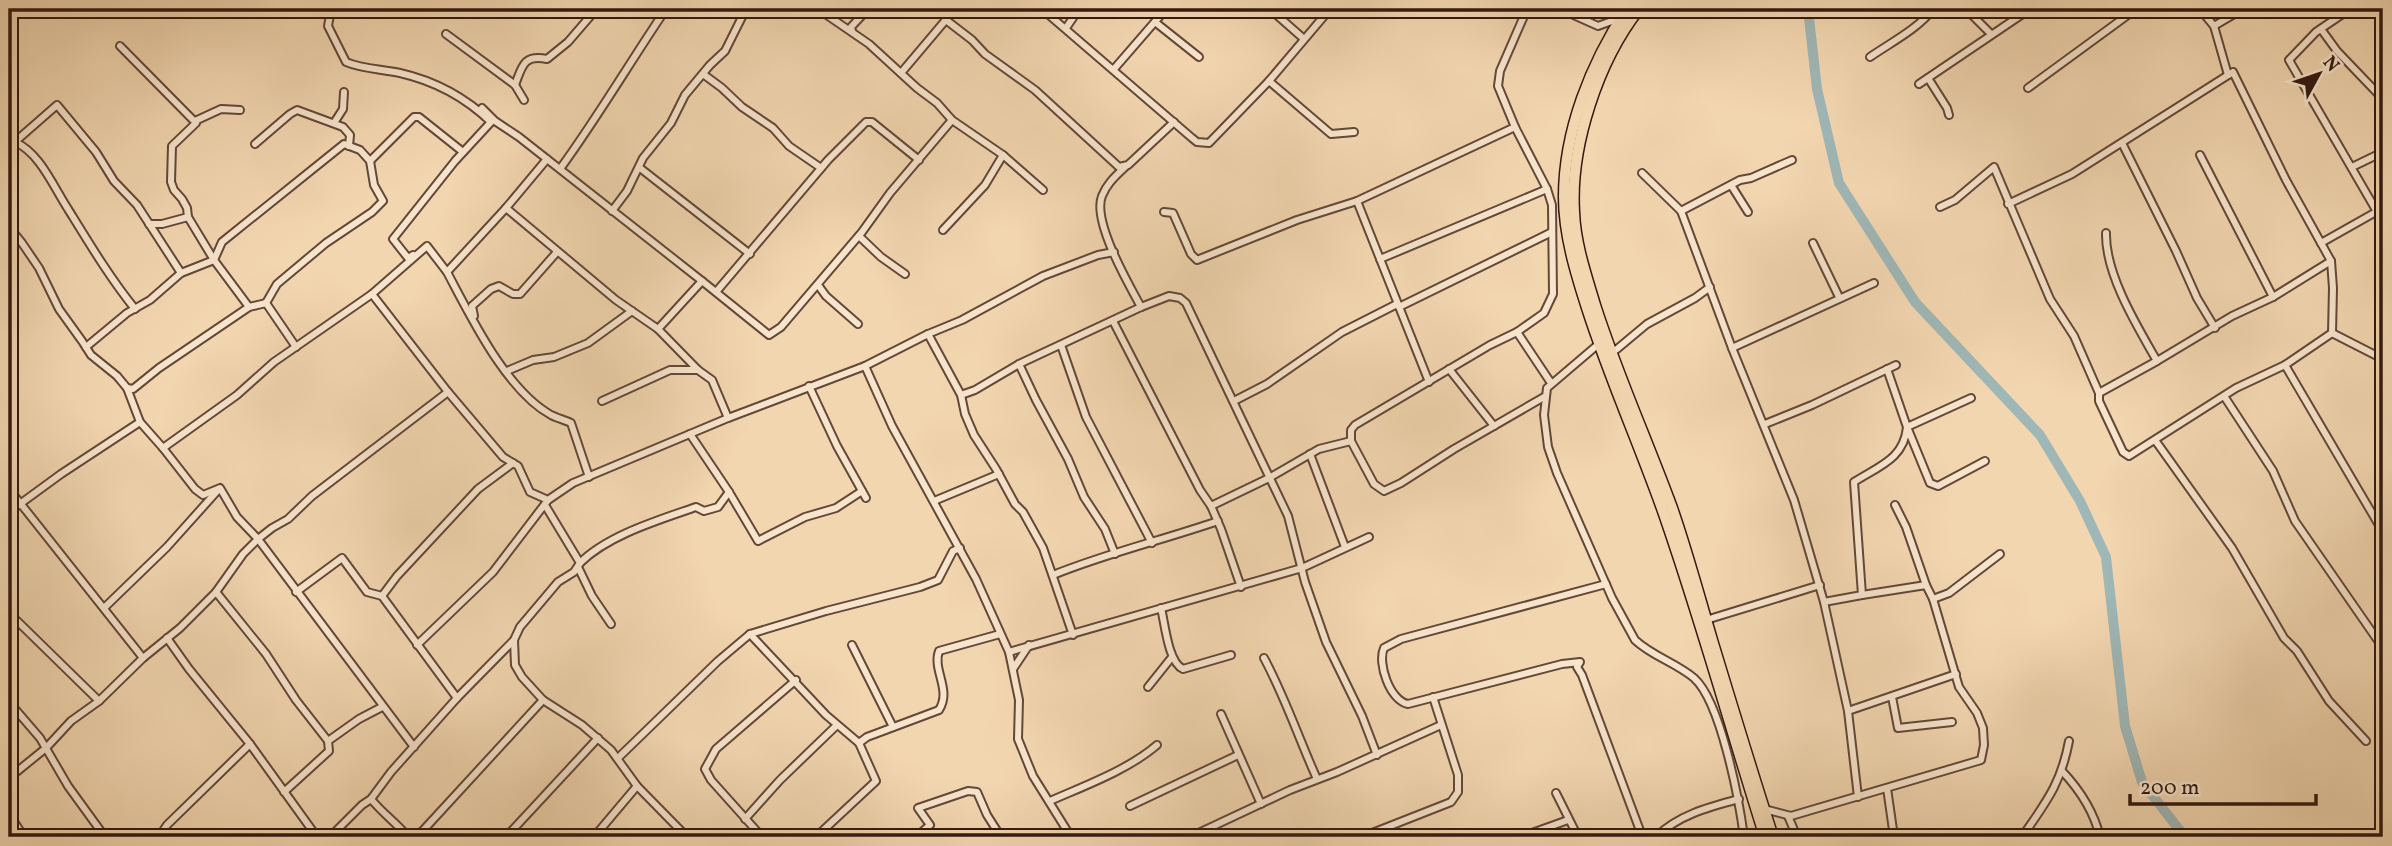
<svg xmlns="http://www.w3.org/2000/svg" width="2392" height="846" font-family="Vollkorn,serif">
  <rect width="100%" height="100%" fill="#f2d6b0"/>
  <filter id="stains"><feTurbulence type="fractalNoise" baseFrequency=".00286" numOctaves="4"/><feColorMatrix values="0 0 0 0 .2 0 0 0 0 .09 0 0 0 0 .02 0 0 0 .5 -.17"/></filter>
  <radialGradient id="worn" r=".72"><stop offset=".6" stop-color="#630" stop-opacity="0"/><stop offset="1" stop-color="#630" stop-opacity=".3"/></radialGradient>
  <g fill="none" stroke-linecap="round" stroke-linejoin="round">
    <!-- river -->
    <path stroke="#9fb7b6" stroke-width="10" d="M 1808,9 L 1817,89 L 1839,183 L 1915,302 L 2040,435 L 2080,501 L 2106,557 L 2125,726 L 2142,782 L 2185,837"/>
    <defs>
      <g id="minor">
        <path d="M 331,9 L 328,26 L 346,62 C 362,69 382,69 400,73 C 435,81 465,97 491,122 L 455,161 L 393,239 L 408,258 L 413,255"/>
        <path d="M 572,9 L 576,13 L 592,13"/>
        <path d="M 818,9 L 869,44 L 917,88 L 937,103 L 952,120 L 1003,155 L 1043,190"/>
        <path d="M 1042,9 L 1192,138 L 1197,142 L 1209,143 L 1269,81 L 1330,9"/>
        <path d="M 1270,9 L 1304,39"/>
        <path d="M 1527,9 L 1500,71 L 1498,86 L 1515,127 L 1547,189 L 1552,205 L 1553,294 L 1544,313 L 1517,332 L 1490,345 L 1355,425 L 1351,430 L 1351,441 L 1374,484 L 1384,491 L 1401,483 L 1454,449 L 1544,397"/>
        <path d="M 1560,9 L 1598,26 L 1620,18"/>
        <path d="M 1966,9 L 1991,34"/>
        <path d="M 2200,9 L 2214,26 L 2228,75"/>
        <path d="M 2350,9 L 2316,32 L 2289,60 L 2376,210"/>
        <path d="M 946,20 L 972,40 L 985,54 L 1035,90 L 1119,167 L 1128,165 L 1174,122"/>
        <path d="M 1155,22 L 1199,57"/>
        <path d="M 2214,26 L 2243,9"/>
        <path d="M 1066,28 L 1079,9"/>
        <path d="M 2321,29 L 2337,51 L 2383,99"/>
        <path d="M 852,31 L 851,27 L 868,9"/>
        <path d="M 446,34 L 515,85 L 524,100"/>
        <path d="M 120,46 L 196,123 L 172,146 L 171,182 L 174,190 L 182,199 L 187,208 L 188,217 L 214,260 L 249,307"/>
        <path d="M 1870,57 C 1890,43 1918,29 1933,9"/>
        <path d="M 1114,69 L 1166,9"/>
        <path d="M 901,73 L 955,9"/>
        <path d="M 703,74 L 722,88 L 742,107 L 773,128 L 789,146 L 821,168"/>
        <path d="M 1928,78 L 1947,108 L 1949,115"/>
        <path d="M 1269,81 L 1331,134 L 1354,132"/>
        <path d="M 1919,84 L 2030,9"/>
        <path d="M 515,85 C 522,67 523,54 547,59 L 568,42 L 593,13"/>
        <path d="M 2028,88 L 2136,9"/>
        <path d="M 482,108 L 495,121 L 519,137 L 702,281"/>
        <path d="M 195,121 L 221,109 L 240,110"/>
        <path d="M 334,123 L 343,109 L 344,92"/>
        <path d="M 15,142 C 40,153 53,186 68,209 C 89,243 110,278 135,309"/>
        <path d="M 2122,143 L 2176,251 L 2197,298 L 2215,328"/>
        <path d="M 255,144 L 290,114 L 297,110 L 343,127 L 350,135 L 349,146"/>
        <path d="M 9,147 L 57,105 L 96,152 L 114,181 L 137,205 L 181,273"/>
        <path d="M 2200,155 L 2273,297"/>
        <path d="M 370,161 L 414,117 L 419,117 L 463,152"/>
        <path d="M 1126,166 C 1117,175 1107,183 1102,196 C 1092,221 1128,283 1141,307"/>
        <path d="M 2352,167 L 2383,152"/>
        <path d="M 640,168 L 750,254"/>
        <path d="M 560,169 C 598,117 630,62 666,9"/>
        <path d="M 1642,173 L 1681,211 L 1732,348 L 1794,500 L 1824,602 L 1848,711 L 1858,797"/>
        <path d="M 1731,185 L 1748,212"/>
        <path d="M 1357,201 L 1429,382"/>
        <path d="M 2008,204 L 2072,174 L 2233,72 L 2286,180 L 2331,261 L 2333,288 L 2332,333"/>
        <path d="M 1940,207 L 1955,200 L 1994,167 L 2050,299 L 2074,336 L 2099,393 L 2099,401 L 2123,452 L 2129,456 L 2236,388 L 2285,365 L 2332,333"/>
        <path d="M 506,208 L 547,159"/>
        <path d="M 612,211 L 627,191 L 643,158 L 671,123 L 685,95 L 710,65 L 725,51 L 746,9"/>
        <path d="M 1681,211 L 1740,180 L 1751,178 L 1792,160"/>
        <path d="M 1164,212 L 1173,213 L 1191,254 L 1197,260 L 1297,220 L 1357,201 L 1515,127"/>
        <path d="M 149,224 L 162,224 L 188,217"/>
        <path d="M 9,227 L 22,243 L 39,268 L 59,309 L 82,341 L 91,355 L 117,376 L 127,388 L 140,422 L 163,448 L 195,489 L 203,495 L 220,488 L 237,517 L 258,539 L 414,747"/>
        <path d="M 943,230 L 985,185 L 1003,155"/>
        <path d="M 2106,233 C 2105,274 2137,326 2157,361"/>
        <path d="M 859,236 L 881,257 L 905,274"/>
        <path d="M 1813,243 L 1839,297"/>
        <path d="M 2321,243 L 2383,208"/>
        <path d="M 1380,259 L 1547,189"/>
        <path d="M 447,272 C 471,317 506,390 551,415 C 557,418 565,420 571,423 L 589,477"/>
        <path d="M 818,285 L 826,296 L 858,324"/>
        <path d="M 716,292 L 828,160 L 866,122 L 872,122 L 919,160"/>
        <path d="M 1399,307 L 1552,232"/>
        <path d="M 474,316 L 472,306 L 491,289 L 499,286 L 513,294 L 520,294 L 557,252"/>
        <path d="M 1113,321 L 1200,490 L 1211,506 L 1221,529 L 1241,587"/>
        <path d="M 658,329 L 702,281 L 769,335 L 781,327 L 862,232 L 890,193 L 952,120"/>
        <path d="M 1517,332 L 1551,383"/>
        <path d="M 2332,333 L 2383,359"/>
        <path d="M 928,334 L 961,395 L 965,414 L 974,435 L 996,469 L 1015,504 L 1023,512 L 1043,548 L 1073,635"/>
        <path d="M 1601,342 L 1547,388 L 1544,415 L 1548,447 L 1557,473 L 1612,598 L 1635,640 C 1652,656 1676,663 1694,678 C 1721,702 1739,800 1744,837"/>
        <path d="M 1061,345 L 1086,417 L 1152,543"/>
        <path d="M 86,347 L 127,313 L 150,300 L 181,273 L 214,260 L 222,242 L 344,144 L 360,150 L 370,161 L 374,185 L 383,201 L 372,212 L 326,243 L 277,284 L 266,303 L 296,347"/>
        <path d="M 1732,348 L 1874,283"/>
        <path d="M 1611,354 L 1647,324 L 1695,298 L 1710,287"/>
        <path d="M 1019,364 L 1036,400 L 1068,459 L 1084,497 L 1105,529 L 1115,554"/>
        <path d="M 2285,365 L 2383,532"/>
        <path d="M 865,366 L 892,426 L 976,579 L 1009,652 L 1019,700 L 1018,739 L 1033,776 L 1071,837"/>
        <path d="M 1449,369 L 1494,426"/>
        <path d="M 1887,369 L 1907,427 L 1930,483 L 1938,486 L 1985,461"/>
        <path d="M 507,371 L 533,360 L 554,357 L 588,343 L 632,311"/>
        <path d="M 809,386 L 837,446 L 866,498"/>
        <path d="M 127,388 L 133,389 L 159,368 L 249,307 L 266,303"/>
        <path d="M 2099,393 L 2157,361 L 2232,316 L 2273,297 L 2331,261"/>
        <path d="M 961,395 L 975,390 L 1019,364 L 1141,307 L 1169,296 L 1180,298 L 1186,303 L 1288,516 L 1305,582 L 1326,642 L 1362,716 L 1377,755"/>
        <path d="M 2224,396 L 2273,471 L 2295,521 L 2383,648"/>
        <path d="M 602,401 L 670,370 L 698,370"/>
        <path d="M 1234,401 L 1267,384 L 1342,332 L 1397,304"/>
        <path d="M 1765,424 L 1812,405 L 1896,365"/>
        <path d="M 690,434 L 729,492 L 758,541 L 805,517 L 836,508 L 862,491"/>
        <path d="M 2155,440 L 2232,548 L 2284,638 L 2297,651 L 2329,701 L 2366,741"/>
        <path d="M 163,448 L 237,395 L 274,362 L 372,294"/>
        <path d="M 1310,454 L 1345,547"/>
        <path d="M 9,489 L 143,658"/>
        <path d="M 548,500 L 530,492 L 518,466 L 503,457 L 448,392 L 372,294 L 427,246 L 447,272 L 506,208 L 616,300 L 658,329 L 698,370 L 712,380 L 728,418"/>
        <path d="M 934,501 L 999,474"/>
        <path d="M 545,505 L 580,563 L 574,572 L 558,582 L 520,627 L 514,640 L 515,665 L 522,677 L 543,700 L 582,725 L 611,750 L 637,786 L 687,837"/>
        <path d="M 1895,505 L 1906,527 L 1926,585"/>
        <path d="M 1211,506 L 1269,478 L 1319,449 L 1351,441"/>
        <path d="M 9,512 L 61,474 L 140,422"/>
        <path d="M 580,563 C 608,535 659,520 696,507 L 704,511 L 718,507 L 729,492"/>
        <path d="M 578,567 L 592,596 L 611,624"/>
        <path d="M 1053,575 C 1107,553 1163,540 1218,521"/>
        <path d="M 1606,584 L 1401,639 L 1384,648 C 1377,663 1390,701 1408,704 L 1562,664 L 1580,662 L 1577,667 L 1582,675 L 1642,836 L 1645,837"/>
        <path d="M 216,592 L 266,654 L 296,700 L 328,741 L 359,719 L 382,707"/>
        <path d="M 296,592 L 342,558 L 367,592 L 382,596 L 457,698 L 391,772 L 371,799 L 362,805 L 330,837"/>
        <path d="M 382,596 L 397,576 L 478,489 L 513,463"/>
        <path d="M 1933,599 L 1949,593 L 2000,554"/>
        <path d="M 1824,602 L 1862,595 L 1854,482 C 1879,466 1904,459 1907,427 L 1971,398"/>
        <path d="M 104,608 L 167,547 L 219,489"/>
        <path d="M 1161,608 C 1165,624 1168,662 1183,669 L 1231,655"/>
        <path d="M 9,613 L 99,701"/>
        <path d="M 1706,620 L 1820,585"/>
        <path d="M 750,634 L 826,715 L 859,743 L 876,781 L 816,837"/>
        <path d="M 167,638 L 189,669 L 250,744 L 317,837"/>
        <path d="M 417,645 L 493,572 L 548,500 L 573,483 L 728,418 L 865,366 L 928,334 L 962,320 L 1043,276 L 1098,255 L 1114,252"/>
        <path d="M 852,645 L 893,727"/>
        <path d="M 1009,652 L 1302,568 L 1369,537"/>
        <path d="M 1264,658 C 1285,697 1299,739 1317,779"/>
        <path d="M 1013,669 L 1029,645"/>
        <path d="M 1148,687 L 1172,657"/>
        <path d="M 1892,697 L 1898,728 L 1952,722"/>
        <path d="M 457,698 L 514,640"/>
        <path d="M 9,702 L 40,738 L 68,786 L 105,837"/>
        <path d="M 1848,711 L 1956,674"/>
        <path d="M 1221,714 L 1261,804"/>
        <path d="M 859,743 L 867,737 L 939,710 C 952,690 932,670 939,651 L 1000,634"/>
        <path d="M 618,758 L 718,661 L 750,634 L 826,611 L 920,587 L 938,580 L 953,551 L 960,548"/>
        <path d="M 2062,771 C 2079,789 2094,812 2100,837"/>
        <path d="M 9,778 L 46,748 L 71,721 L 99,701 L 143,658 L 180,628 L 216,592 L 243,554 L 258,539 L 272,528 L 288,519 L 312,496 L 448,392"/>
        <path d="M 1887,788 L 1894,837"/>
        <path d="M 284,792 L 329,751 L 328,741"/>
        <path d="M 1556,793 L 1578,837"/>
        <path d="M 371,799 C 383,814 397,823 408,837"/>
        <path d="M 1050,801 C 1084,786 1128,770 1157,745"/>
        <path d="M 1130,806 L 1238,755"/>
        <path d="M 1764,809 L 1791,816 L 1981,760 L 1984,745 L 1983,728 L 1977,713 L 1959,687 L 1933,599 L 1926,585 L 1862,595"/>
        <path d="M 9,814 L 24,837"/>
        <path d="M 1788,816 L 1797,837"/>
        <path d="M 745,819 L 780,780 L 837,725"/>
        <path d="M 159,837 L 167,825 L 250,744"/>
        <path d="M 417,837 L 543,700"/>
        <path d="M 506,837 L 598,738"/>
        <path d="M 594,837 L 637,786"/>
        <path d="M 762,837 L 711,780 L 705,769 L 716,749 L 796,680"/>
        <path d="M 916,837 L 930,825 L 918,808 L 968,791 L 977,792 L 987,815 L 1001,837"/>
        <path d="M 1190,837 L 1290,790 L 1337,772 L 1441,725"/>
        <path d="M 1362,837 L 1451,802 L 1458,792 L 1458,775 L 1433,697"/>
        <path d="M 1521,837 L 1568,820"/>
        <path d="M 1656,837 C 1678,815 1709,807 1739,799"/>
        <path d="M 2022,837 C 2046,802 2061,784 2069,741"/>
      </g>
      <g id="trunk">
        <path d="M 1627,9 C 1591,63 1564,131 1564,197 C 1564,235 1576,274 1588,311 C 1610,379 1640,446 1664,514 C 1701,620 1731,730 1765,837"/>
        <path d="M 1639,9 C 1598,61 1570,146 1574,212 C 1575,243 1586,275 1595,305 C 1617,374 1647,440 1672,508 C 1687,551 1699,596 1712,640 C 1732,706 1752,772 1773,837"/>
      </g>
    </defs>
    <!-- minor casing -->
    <use href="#minor" stroke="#634838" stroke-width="10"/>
    <!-- trunk casing -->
    <use href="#trunk" stroke="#331910" stroke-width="13"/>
    <!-- minor -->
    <use href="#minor" stroke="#f7e4cc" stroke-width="6"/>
    <!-- trunk -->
    <use href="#trunk" stroke="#f2d6b0" stroke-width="10"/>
  </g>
  <!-- margin -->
  <rect width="2392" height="846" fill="none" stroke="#f2d6b0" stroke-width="35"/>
  <rect x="10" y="10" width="2371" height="825" fill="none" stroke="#331910" stroke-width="3.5"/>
  <rect x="18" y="18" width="2357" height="811" fill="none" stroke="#331910" stroke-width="2"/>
  <!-- north arrow -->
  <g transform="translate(2319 74) rotate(50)" stroke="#f7e4cc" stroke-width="5" paint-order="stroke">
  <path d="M0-5L12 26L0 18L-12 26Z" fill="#331910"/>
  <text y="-10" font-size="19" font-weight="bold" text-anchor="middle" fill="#331910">N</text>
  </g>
  <!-- scale -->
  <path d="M2130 794v10h186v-10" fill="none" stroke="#331910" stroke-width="3.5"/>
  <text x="2140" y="794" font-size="21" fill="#331910" stroke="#f7e4cc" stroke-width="5" paint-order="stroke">200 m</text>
  <rect width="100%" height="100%" filter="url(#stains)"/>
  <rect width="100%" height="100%" fill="url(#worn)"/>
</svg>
